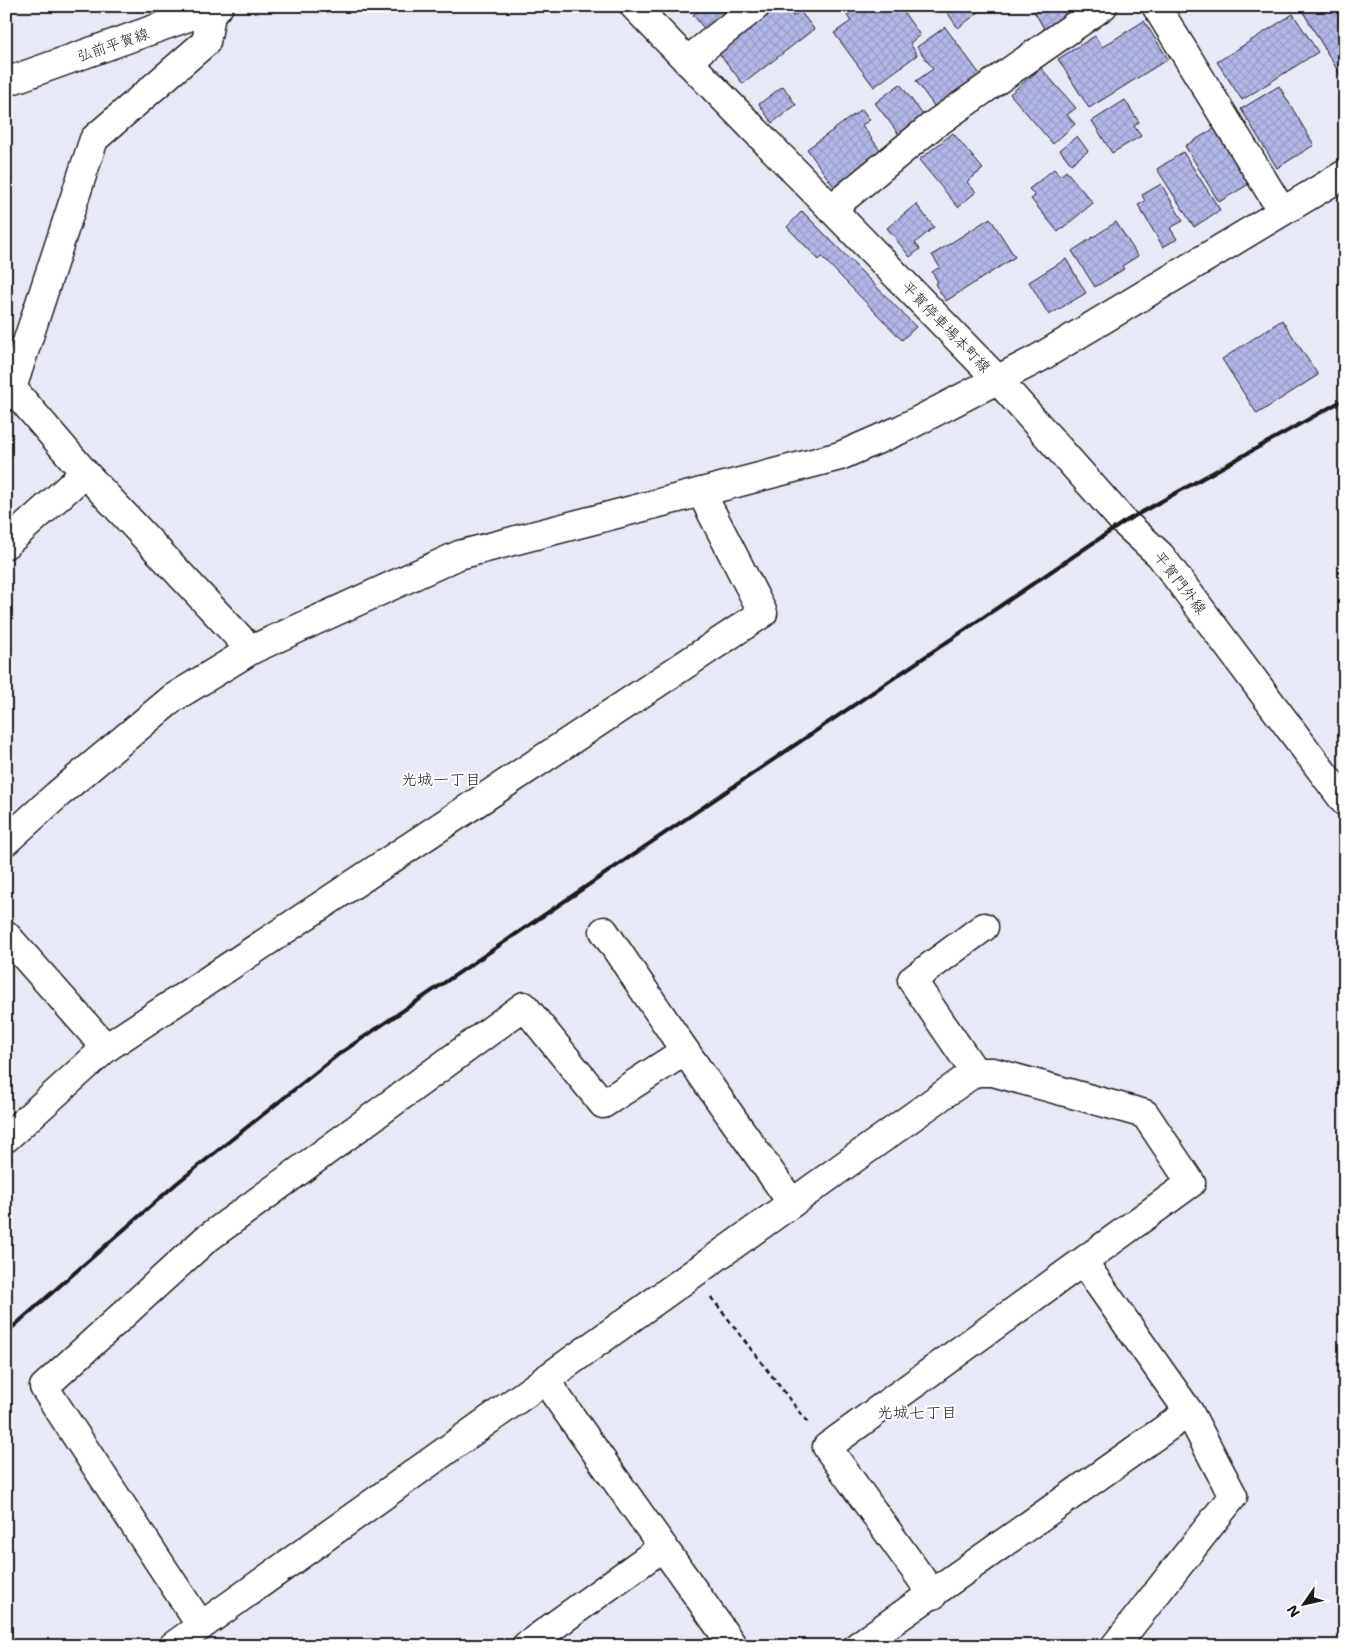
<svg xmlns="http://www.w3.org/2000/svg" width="1351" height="1652" font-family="'Shantell Sans','Klee One',sans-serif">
  <defs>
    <pattern id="building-cross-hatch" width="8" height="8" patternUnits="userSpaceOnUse" patternTransform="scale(1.25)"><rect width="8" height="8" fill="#b2b6e8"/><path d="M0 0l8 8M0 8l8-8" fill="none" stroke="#989cc6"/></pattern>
  </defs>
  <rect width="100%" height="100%" fill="#e8e9f8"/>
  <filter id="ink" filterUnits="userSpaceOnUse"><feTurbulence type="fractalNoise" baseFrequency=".02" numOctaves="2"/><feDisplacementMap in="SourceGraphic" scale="10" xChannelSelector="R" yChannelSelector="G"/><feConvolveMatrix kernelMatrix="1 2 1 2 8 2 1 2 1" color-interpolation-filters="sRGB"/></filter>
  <g filter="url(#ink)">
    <!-- building -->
    <g fill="url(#building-cross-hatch)" stroke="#1c1c1c">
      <path d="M 703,6 L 740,6 L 708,33 L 693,15 Z"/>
      <path d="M 779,6 L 785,6 L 793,16 L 800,11 L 814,29 L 743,84 L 719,53 Z"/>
      <path d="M 860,6 L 886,6 L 888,9 L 892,6 L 899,6 L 920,35 L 910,43 L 917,55 L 874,87 L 834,33 L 851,21 L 847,16 Z"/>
      <path d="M 943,6 L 987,6 L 958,28 Z"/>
      <path d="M 1031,6 L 1088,6 L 1046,32 Z"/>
      <path d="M 1345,6 L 1345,83 L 1300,7 Z"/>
      <path d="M 1293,14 L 1318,52 L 1242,100 L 1217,62 Z"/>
      <path d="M 1144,21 L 1168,59 L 1089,108 L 1058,59 L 1095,36 L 1102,47 Z"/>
      <path d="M 945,27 L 982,77 L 937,110 L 916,81 L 933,69 L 917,47 Z"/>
      <path d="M 1041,68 L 1076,108 L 1067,115 L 1075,124 L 1053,144 L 1010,94 Z"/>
      <path d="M 900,84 L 926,119 L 901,137 L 875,103 Z"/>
      <path d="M 783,86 L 796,105 L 772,123 L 759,104 Z"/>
      <path d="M 1279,86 L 1314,145 L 1277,168 L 1241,109 Z"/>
      <path d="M 1125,100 L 1139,122 L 1134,126 L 1141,136 L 1112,153 L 1092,121 Z"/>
      <path d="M 862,109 L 870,120 L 862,125 L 882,153 L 834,187 L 807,149 Z"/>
      <path d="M 1215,128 L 1249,184 L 1219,202 L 1185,146 Z"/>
      <path d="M 953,133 L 983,169 L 967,182 L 976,192 L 958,207 L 919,160 Z"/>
      <path d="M 1077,136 L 1088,151 L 1071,164 L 1060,150 Z"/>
      <path d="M 1183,152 L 1220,210 L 1194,227 L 1157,169 Z"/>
      <path d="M 1054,169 L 1060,176 L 1066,171 L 1093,203 L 1058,232 L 1031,199 L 1035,196 L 1029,189 Z"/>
      <path d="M 1161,184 L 1183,221 L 1170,228 L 1177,239 L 1163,247 L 1138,205 L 1145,201 L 1142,195 Z"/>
      <path d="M 916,204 L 934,227 L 915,243 L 920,249 L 910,257 L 887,228 Z"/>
      <path d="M 802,211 L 916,327 L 902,340 L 822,257 L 819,260 L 787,227 Z"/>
      <path d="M 990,218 L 1015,257 L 946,301 L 935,284 L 938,282 L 932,272 L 940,267 L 932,255 Z"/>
      <path d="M 1116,222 L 1138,256 L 1122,266 L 1124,269 L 1095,287 L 1072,251 Z"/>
      <path d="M 1066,259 L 1086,293 L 1049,315 L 1029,282 Z"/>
      <path d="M 1282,320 L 1318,375 L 1257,414 L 1222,359 Z"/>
    </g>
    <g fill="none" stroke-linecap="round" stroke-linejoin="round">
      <defs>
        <g id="street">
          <path d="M 1156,6 L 1282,211"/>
          <path d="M 687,61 L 756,6"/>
          <path d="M 831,209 L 932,126 L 1103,6"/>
          <path d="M 85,473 L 12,388 L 94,139 L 206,42 L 212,10"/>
          <path d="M 6,544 L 85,473 L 251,650"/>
          <path d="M 604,931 L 685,1051"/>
          <path d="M 6,935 L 106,1048"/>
          <path d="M 6,1138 L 106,1048 L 763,613 L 701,492"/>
          <path d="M 1084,1263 L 1189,1412 L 1233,1496 L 1115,1646"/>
          <path d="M 933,1595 L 827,1447 L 1191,1183 L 1145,1114 L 993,1072 L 975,1072 L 912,980 L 984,927"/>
          <path d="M 201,1626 L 44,1387 L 205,1240 L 524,1006 L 603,1104 L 685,1051 L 792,1203"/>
          <path d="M 526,1646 L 663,1547"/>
          <path d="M 858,1646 L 1189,1412"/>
        </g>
        <g id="secondary">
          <path d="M 634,6 L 997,379 L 1124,522 L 1160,555 L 1345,802"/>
          <path d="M 6,82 L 219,6"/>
          <path d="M 6,841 L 57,795 L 173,698 L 251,650 L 459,555 L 840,456 L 902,429 L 1039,358 L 1345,174"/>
          <path d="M 545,1380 L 733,1646"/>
          <path d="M 173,1646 L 975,1072"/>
        </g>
      </defs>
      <!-- street casing -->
      <use href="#street" stroke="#1c1c1c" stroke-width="31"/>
      <!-- secondary casing -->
      <use href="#secondary" stroke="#1c1c1c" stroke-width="31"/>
      <!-- path -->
      <path stroke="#1c1c1c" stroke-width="3" stroke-dasharray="5 4" stroke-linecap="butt" d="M 711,1297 L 809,1424"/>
      <!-- street -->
      <use href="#street" stroke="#fff" stroke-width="28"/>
      <!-- secondary -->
      <use href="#secondary" stroke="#fff" stroke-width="28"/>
      <!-- rail -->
      <path stroke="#1c1c1c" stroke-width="4" d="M 6,1333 L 177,1183 L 339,1054 L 1124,522 L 1345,399"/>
    </g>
  </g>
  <g text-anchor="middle" stroke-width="4" stroke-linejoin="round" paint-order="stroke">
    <!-- street labels -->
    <g font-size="15" fill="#1c1c1c" stroke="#fff">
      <text transform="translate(113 45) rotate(-19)" y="5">弘前平賀線</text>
      <text transform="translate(946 327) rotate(46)" y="5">平賀停車場本町線</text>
      <text transform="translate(1180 583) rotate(52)" y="5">平賀門外線</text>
    </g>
    <!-- neighbourhood labels -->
    <g font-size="16" fill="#1c1c1c" stroke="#fff">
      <text x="441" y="785">光城一丁目</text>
      <text x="917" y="1418">光城七丁目</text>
    </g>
  </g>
  <!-- margin -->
  <rect width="1351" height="1652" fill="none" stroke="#fff" stroke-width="25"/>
  <rect x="12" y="12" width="1326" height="1627" fill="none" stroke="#1c1c1c" stroke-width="2" filter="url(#ink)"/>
  <!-- north arrow -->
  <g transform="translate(1304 1604) rotate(236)" stroke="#ffffff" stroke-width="4" paint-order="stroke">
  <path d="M0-4L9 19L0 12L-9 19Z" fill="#1c1c1c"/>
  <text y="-8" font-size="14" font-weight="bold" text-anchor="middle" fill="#1c1c1c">N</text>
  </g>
</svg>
